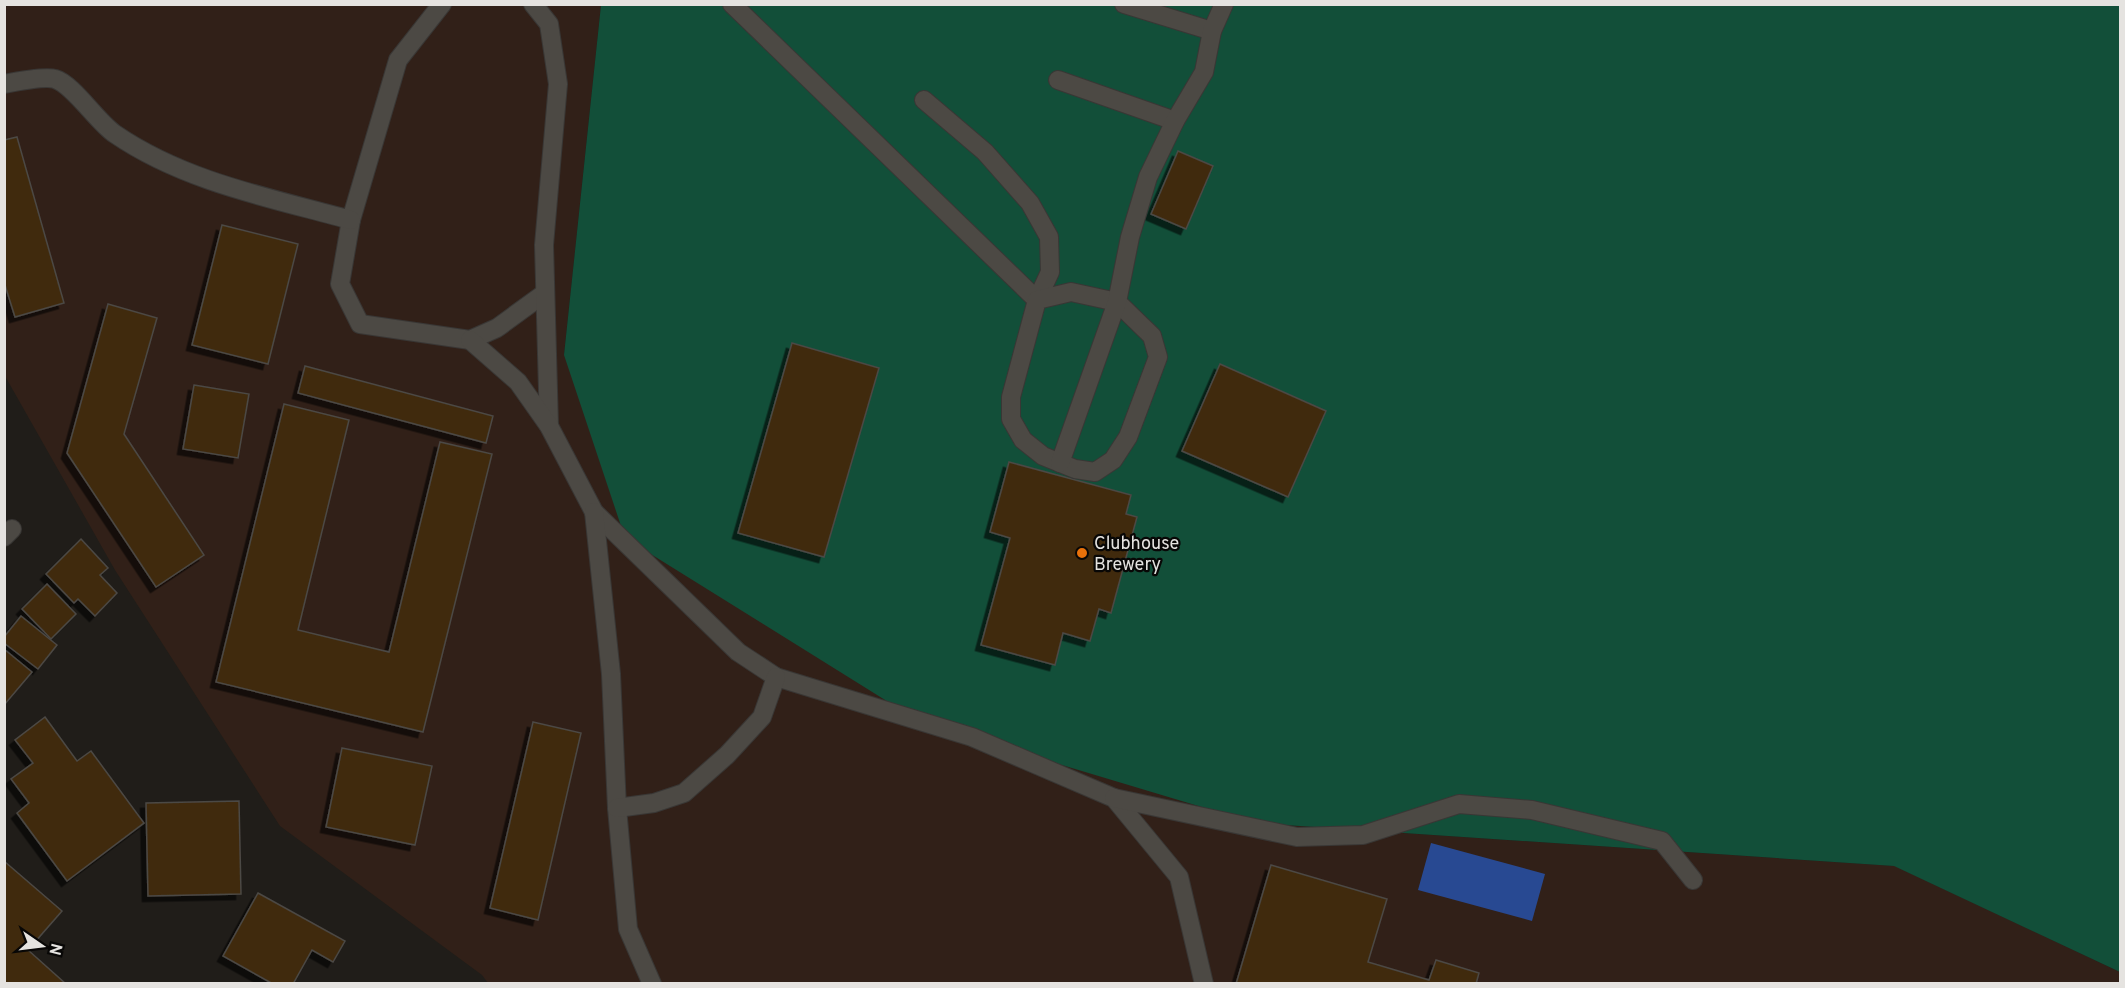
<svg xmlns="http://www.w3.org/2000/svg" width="2125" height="988" font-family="Overpass,sans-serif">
  <defs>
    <filter id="shadow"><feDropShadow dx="-5.5" dy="5.5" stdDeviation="0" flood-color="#0009"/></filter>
  </defs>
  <rect width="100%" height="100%" fill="#201d19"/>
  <!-- education -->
  <path fill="#312018" d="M 4,5 L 601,5 L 564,355 L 1255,823 L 1895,866 L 2120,972 L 2120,983 L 488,983 L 482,975 L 280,826 L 115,570 L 5,376 Z"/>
  <!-- green -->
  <path fill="#124f39" d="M 601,5 L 2120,5 L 2120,972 L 1894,866 L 1255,823 L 922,723 L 625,538 L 564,355 Z"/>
  <!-- water -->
  <path fill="#284992" d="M 1431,843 L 1545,874 L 1532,921 L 1418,890 Z"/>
  <!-- building -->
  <g fill="#402c10" stroke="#4c4844" stroke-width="1.5" filter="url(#shadow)">
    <path d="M 17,137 L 64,303 L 15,317 L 4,282 L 4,140 Z"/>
    <path d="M 1178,151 L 1213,166 L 1186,229 L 1151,214 Z"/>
    <path d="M 222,225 L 298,244 L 268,364 L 192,345 Z"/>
    <path d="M 108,304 L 157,318 L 124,434 L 204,555 L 156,587 L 67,453 Z"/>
    <path d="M 792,343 L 879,368 L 824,557 L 738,533 Z"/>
    <path d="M 1220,364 L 1326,411 L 1288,497 L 1182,451 Z"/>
    <path d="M 305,366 L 493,416 L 486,443 L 298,393 Z"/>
    <path d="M 194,385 L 249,394 L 238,458 L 183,449 Z"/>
    <path d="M 284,404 L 349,420 L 298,630 L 389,652 L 440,442 L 492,454 L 423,732 L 216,682 Z"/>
    <path d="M 1009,462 L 1131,495 L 1126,514 L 1137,517 L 1111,613 L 1099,609 L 1090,641 L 1063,633 L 1055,665 L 981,645 L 1010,538 L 990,532 Z"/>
    <path d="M 81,539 L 108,568 L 100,575 L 117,593 L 95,616 L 78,599 L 74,603 L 46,574 Z"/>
    <path d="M 47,584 L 76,614 L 51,639 L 22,609 Z"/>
    <path d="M 21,616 L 57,645 L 38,669 L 4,643 L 4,637 Z"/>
    <path d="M 4,649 L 32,672 L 5,704 L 4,703 Z"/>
    <path d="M 45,717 L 77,761 L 91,751 L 144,823 L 67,881 L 17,813 L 29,803 L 11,779 L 33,763 L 15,740 Z"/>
    <path d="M 533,722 L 581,733 L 538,920 L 490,908 Z"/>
    <path d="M 342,748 L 432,766 L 415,845 L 326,827 Z"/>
    <path d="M 239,801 L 241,894 L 148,896 L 146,803 Z"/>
    <path d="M 4,861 L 62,911 L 28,950 L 66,984 L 4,984 Z"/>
    <path d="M 1271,865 L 1387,899 L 1368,962 L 1429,980 L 1436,960 L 1479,973 L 1476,984 L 1236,984 Z"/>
    <path d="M 258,893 L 345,941 L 333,962 L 312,950 L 293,984 L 273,984 L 223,956 Z"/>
  </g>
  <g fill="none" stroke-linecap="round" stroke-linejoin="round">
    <defs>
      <g id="minor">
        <path d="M 442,4 L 398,60 L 351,220 L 340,284 L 360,324 L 470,340 L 497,328 L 545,293"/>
        <path d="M 533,4 L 549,24 L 558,84 L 544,245 L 549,426"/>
        <path d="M 732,4 L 1037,300 L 1050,272 L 1049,237 L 1030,203 L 985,152 L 924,100"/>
        <path d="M 1124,4 L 1212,31"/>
        <path d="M 1058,80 L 1175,121"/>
        <path d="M 4,84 C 14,82 46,76 55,79 C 73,84 97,122 115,134 C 185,182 271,198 351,220"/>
        <path d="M 1071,292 L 1117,302 L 1152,336 L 1158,357 L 1128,437 L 1113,460 L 1095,472 L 1075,469 L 1043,456 L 1023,440 L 1011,419 L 1011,397 L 1037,300 Z"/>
        <path d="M 470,340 L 518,382 L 549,426 L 594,512 L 738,652 L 776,677 L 972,737 L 1114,798 L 1179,877 L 1204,984"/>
        <path d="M 1060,463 L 1117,302 L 1130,237 L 1148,177 L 1175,121 L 1204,72 L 1212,31 L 1224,4"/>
        <path d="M 594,512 L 611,674 L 617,808 L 628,929 L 652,984"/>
        <path d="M 4,537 L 12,529"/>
        <path d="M 1114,798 L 1297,837 L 1363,835 L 1459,804 L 1532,810 L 1662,841 L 1693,880"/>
        <path d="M 617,808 L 654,803 L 684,793 L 727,755 L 762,717 L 776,677"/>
      </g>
    </defs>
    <!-- minor casing -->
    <use href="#minor" stroke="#393735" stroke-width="20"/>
    <!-- minor -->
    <use href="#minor" stroke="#4c4944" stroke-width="18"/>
  </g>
  <!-- markers -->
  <circle fill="#e8710a" stroke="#080706" stroke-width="2" cx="1082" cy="553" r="6"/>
  <g text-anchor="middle" stroke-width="4.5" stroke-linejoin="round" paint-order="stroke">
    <!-- poi labels -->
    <g font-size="18" fill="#e5e3e0" stroke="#080706" text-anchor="start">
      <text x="1094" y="549">Clubhouse<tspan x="1094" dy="21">Brewery</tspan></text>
    </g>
  </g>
  <!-- border -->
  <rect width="2125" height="988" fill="none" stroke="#e5e3e0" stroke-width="12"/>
  <!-- north arrow -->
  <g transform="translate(42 946) rotate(104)" stroke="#080706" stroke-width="4.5" paint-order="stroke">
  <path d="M0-4.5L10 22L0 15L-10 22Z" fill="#e5e3e0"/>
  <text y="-9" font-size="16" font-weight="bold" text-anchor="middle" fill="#e5e3e0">N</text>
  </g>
</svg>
